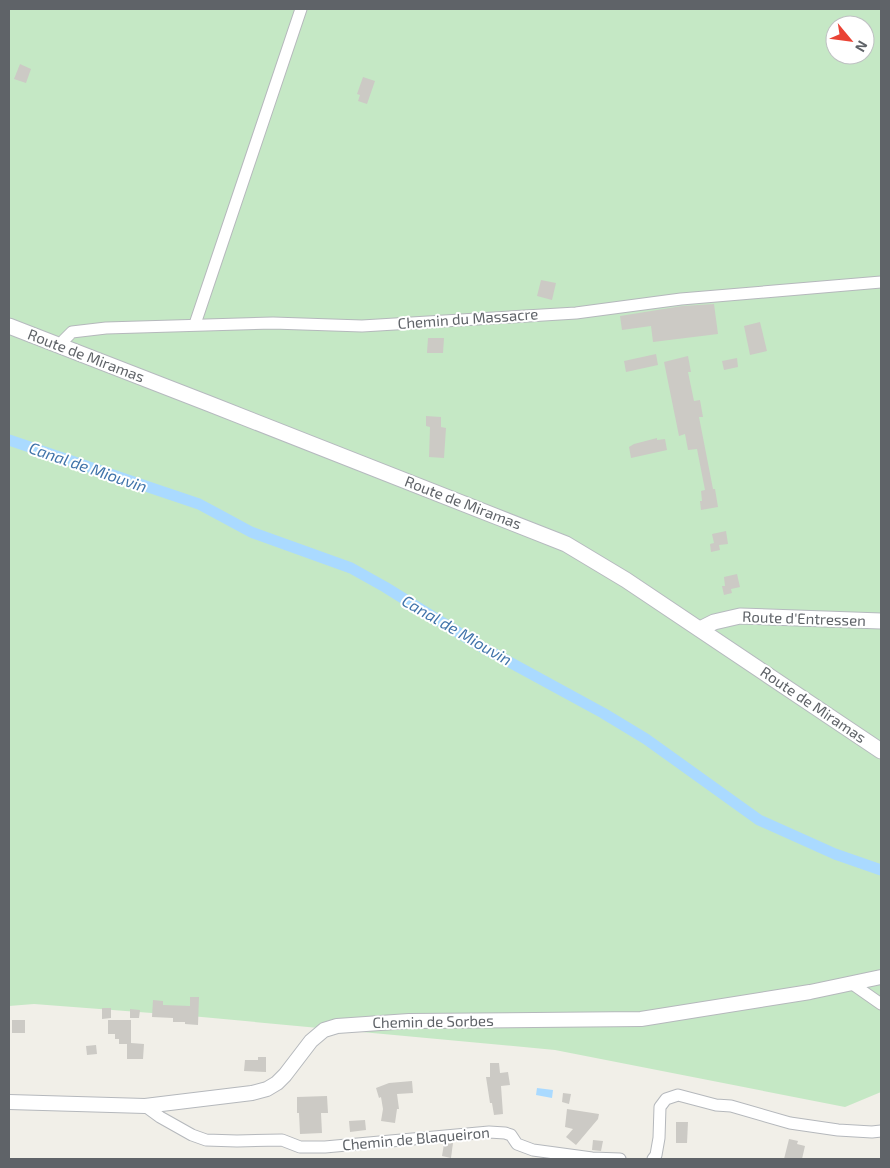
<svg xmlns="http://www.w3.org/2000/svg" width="890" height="1168" font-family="'Exo 2',sans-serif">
  <rect width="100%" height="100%" fill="#f1efe8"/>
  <!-- green -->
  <path fill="#c5e8c5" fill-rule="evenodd" d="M 9,9 L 881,9 L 881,1092 L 845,1107 L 555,1050 L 191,1016 L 34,1004 L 9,1006 ZM 835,25 L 865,25 L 865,55 L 835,55 Z"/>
  <!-- water -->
  <path fill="#aadaff" d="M 537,1088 L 553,1090 L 552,1098 L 536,1095 Z"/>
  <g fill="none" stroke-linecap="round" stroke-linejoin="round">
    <!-- canal -->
    <path stroke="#aadaff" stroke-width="11" d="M 9,440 L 199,504 L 251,532 L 351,568 L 385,587 L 480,646 L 603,713 L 646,739 L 759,820 L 835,854 L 881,870"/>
  </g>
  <!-- building -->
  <g fill="#cccac5">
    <path d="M 20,64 L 31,69 L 26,83 L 14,79 Z"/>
    <path d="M 363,77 L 375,81 L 367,104 L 358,101 L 360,95 L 357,94 Z"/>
    <path d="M 541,280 L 556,283 L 552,300 L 537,296 Z"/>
    <path d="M 714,304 L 718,334 L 653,342 L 651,326 L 622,330 L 620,316 L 682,306 Z"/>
    <path d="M 760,322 L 767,351 L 750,355 L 744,326 Z"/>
    <path d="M 428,338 L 444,338 L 443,353 L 427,353 Z"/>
    <path d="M 656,354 L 658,365 L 626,372 L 624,361 Z"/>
    <path d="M 688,356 L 691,372 L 688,372 L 694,401 L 700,400 L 703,417 L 699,417 L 713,489 L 715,489 L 718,507 L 701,510 L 700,501 L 702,501 L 701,491 L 705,490 L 697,449 L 688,450 L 685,434 L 679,436 L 664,362 Z"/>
    <path d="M 737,358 L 738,367 L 724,370 L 722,361 Z"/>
    <path d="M 426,416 L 441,417 L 441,427 L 446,428 L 444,458 L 429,457 L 430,427 L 426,426 Z"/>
    <path d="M 657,438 L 657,440 L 665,439 L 667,450 L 631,458 L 629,447 L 634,444 Z"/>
    <path d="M 726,531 L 728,544 L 719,545 L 720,550 L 711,552 L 710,544 L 714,543 L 712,534 Z"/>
    <path d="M 737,574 L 740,587 L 731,589 L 732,593 L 724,595 L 722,586 L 725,586 L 724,577 Z"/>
    <path d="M 190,997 L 199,997 L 198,1025 L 185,1024 L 185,1022 L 173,1022 L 173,1018 L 152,1017 L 153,1000 L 163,1001 L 163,1005 L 190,1006 Z"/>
    <path d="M 102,1008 L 111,1008 L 111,1018 L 102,1019 Z"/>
    <path d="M 130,1009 L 140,1010 L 139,1018 L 130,1018 Z"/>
    <rect x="12" y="1020" width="13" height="13"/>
    <path d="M 108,1020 L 131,1020 L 131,1043 L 144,1044 L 143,1059 L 127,1059 L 127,1044 L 119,1044 L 119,1039 L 115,1039 L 115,1034 L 108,1034 Z"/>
    <path d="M 96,1045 L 97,1054 L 87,1055 L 86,1046 Z"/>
    <path d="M 258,1057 L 266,1057 L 266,1072 L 244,1071 L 245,1060 L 258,1060 Z"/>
    <path d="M 490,1063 L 499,1063 L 500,1073 L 508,1072 L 510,1085 L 501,1086 L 503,1114 L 494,1115 L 492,1103 L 490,1103 L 486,1077 L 490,1077 Z"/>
    <path d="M 412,1081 L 413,1093 L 397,1094 L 399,1109 L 397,1109 L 395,1123 L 381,1121 L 383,1109 L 381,1097 L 379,1098 L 376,1088 L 389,1083 Z"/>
    <path d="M 563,1093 L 571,1094 L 569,1104 L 562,1102 Z"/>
    <path d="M 327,1096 L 328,1113 L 321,1113 L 322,1133 L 300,1134 L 299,1113 L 297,1113 L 297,1097 Z"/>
    <path d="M 567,1109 L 599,1114 L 598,1119 L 576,1145 L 566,1137 L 573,1129 L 565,1127 Z"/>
    <path d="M 365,1120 L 366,1130 L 350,1132 L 349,1121 Z"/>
    <path d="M 676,1122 L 688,1122 L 687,1143 L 676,1143 Z"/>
    <path d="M 789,1139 L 798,1141 L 797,1144 L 805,1146 L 802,1159 L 784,1159 Z"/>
    <path d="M 593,1140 L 603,1141 L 601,1151 L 592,1150 Z"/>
    <path d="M 453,1143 L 451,1158 L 442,1156 L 444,1144 Z"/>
  </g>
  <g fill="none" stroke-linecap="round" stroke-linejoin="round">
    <defs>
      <g id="minor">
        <path d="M 195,324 L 301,9"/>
        <path d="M 62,346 L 64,340 L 72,332 L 106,328 L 273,323 L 362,326 L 576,313 L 681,299 L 881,282"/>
        <path d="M 851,983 L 881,1004"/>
        <path d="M 145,1106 L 160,1117 L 192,1135 L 206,1140 L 237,1141 L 282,1140 L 300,1147 L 325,1147 L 489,1132 L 505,1133 L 511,1135 L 517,1144 L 533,1150 L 592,1158 L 620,1159"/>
        <path d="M 653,1159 L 656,1155 L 659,1138 L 660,1107 L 666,1099 L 678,1095 L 716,1105 L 731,1106 L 790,1123 L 838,1130 L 872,1132 L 881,1131"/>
      </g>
      <path id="tertiary" d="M 9,1102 L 145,1106 L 252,1093 L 267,1089 L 277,1083 L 285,1075 L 311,1041 L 324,1030 L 337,1026 L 409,1021 L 641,1019 L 810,992 L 881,977"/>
      <g id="secondary">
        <path d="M 9,326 L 210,404 L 566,544 L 626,580 L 881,751"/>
        <path d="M 700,629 L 714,622 L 740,616 L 881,621"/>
      </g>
    </defs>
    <!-- minor casing -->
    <use href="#minor" stroke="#b5b8bc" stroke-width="13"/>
    <!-- tertiary casing -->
    <use href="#tertiary" stroke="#b5b8bc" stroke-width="16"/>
    <!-- secondary casing -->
    <use href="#secondary" stroke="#b6babf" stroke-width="17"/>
    <!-- minor -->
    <use href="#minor" stroke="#fff" stroke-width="11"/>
    <!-- tertiary -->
    <use href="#tertiary" stroke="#fff" stroke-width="14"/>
    <!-- secondary -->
    <use href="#secondary" stroke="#fff" stroke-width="15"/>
  </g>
  <g text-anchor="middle" stroke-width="4" stroke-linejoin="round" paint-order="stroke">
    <!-- street labels -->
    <g font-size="15" fill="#5f6368" stroke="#fff">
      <text transform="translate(468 319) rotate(-4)" y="5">Chemin du Massacre</text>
      <text transform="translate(86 356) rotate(21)" y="5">Route de Miramas</text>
      <text transform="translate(463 503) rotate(21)" y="5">Route de Miramas</text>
      <text transform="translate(804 619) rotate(2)" y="5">Route d'Entressen</text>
      <text transform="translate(813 705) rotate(34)" y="5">Route de Miramas</text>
      <text transform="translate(433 1022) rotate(-1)" y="5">Chemin de Sorbes</text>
      <text transform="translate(416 1139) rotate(-5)" y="5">Chemin de Blaqueiron</text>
    </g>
    <!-- water labels -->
    <g font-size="16" font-style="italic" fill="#4174aa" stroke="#fff">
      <text transform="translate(88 467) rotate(19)" y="6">Canal de Miouvin</text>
      <text transform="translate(457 630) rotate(30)" y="6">Canal de Miouvin</text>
    </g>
  </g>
  <!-- border -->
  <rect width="890" height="1168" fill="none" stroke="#5f6368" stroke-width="20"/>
  <!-- north arrow -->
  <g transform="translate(850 40) rotate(119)"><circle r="24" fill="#ffffff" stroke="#bfc1c3"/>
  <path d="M0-4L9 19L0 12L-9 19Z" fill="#ea4335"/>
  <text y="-8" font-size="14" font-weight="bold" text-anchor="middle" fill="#5f6368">N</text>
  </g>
</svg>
